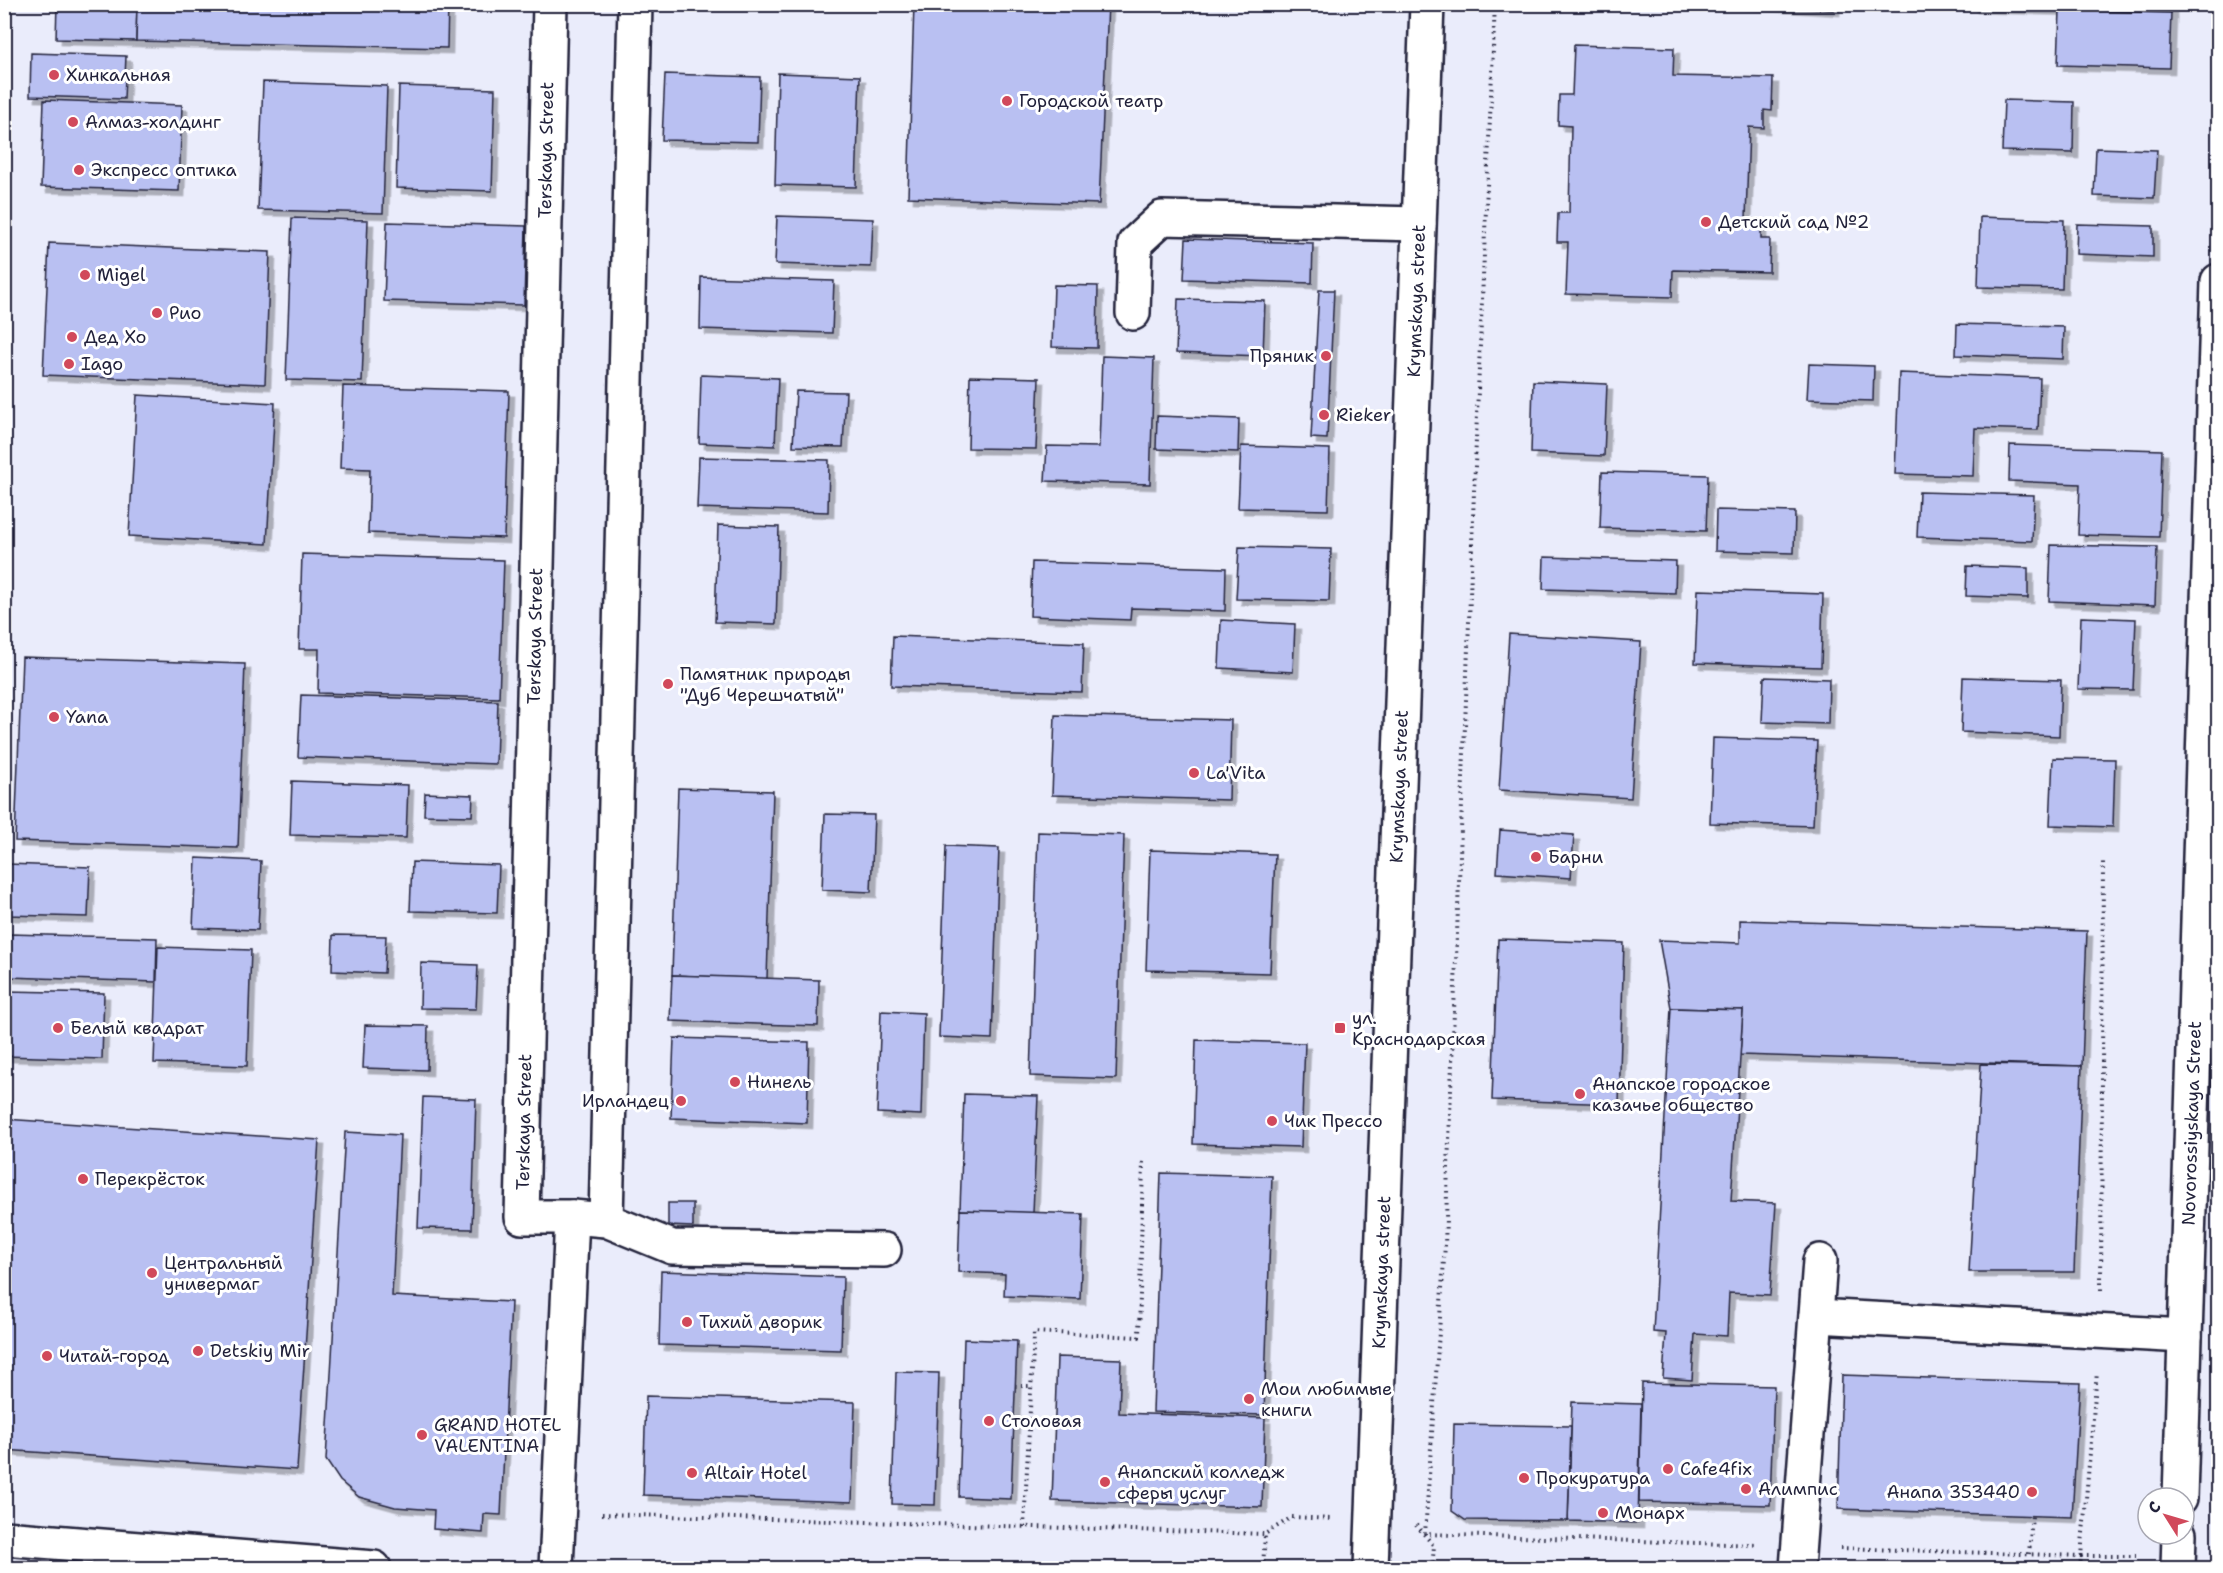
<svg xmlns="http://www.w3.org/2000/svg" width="2223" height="1573" font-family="'Shantell Sans',sans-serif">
  <defs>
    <filter id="shadow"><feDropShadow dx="5.5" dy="5.5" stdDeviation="0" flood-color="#0004"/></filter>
  </defs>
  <rect width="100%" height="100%" fill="#eaecfb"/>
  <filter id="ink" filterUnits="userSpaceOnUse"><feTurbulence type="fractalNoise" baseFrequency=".0167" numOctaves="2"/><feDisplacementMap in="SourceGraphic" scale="12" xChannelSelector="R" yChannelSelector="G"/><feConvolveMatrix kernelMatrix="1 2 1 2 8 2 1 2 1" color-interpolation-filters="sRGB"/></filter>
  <g filter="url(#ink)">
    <!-- building -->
    <g fill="#b9c0f2" stroke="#22223b" stroke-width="1.5" filter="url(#shadow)">
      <path d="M 57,4 L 137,4 L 136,41 L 56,39 Z"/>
      <path d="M 137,4 L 448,4 L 447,48 L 136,41 Z"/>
      <path d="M 914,4 L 1108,4 L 1099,204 L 908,197 Z"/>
      <path d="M 1733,4 L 1834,4 L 1834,10 Z"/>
      <path d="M 1972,4 L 2171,4 L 2171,13 L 1972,7 Z"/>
      <path d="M 2060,10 L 2171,13 L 2169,68 L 2058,65 Z"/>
      <path d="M 1574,45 L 1674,48 L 1673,76 L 1773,78 L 1772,111 L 1764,110 L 1764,128 L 1749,127 L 1746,219 L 1761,220 L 1761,239 L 1770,239 L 1769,272 L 1673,270 L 1672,297 L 1566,294 L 1568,242 L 1557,242 L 1558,213 L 1569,213 L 1571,126 L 1558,125 L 1559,95 L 1572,95 Z"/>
      <path d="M 31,53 L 126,56 L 124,99 L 30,96 Z"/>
      <path d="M 778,73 L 860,76 L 856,187 L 775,185 Z"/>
      <path d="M 665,74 L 760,77 L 758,142 L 662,140 Z"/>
      <path d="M 263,82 L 387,86 L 383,213 L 258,210 Z"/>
      <path d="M 399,86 L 495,89 L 492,191 L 396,188 Z"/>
      <path d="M 44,100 L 182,105 L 179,191 L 41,187 Z"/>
      <path d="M 2004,100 L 2074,102 L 2073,153 L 2002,151 Z"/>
      <path d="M 2096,148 L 2157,150 L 2154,198 L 2094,196 Z"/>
      <path d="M 777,216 L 873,219 L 871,267 L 775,264 Z"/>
      <path d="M 1980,217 L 2064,220 L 2062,289 L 1978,287 Z"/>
      <path d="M 292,218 L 368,220 L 362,382 L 286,380 Z"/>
      <path d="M 387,222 L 526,226 L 524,305 L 384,301 Z"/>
      <path d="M 2077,224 L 2153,226 L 2153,257 L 2076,254 Z"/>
      <path d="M 1186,239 L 1313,243 L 1312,283 L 1184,279 Z"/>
      <path d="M 49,243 L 270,252 L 265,384 L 43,375 Z"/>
      <path d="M 701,277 L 834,281 L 832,333 L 700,329 Z"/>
      <path d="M 1054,285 L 1098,286 L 1097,348 L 1052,347 Z"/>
      <path d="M 1319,290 L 1334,290 L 1327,439 L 1311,438 Z"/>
      <path d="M 1178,299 L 1265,301 L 1263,356 L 1176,353 Z"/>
      <path d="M 1957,324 L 2064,327 L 2063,359 L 1956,355 Z"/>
      <path d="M 1102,356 L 1154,358 L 1150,484 L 1045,481 L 1047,446 L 1099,447 Z"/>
      <path d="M 1809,364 L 1874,366 L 1873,401 L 1807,399 Z"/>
      <path d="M 1899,373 L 2040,378 L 2038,430 L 1975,428 L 1973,476 L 1895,474 Z"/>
      <path d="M 701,375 L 778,378 L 775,446 L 699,443 Z"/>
      <path d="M 970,376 L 1039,378 L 1036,449 L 968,448 Z"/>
      <path d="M 1533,381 L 1607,384 L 1604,456 L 1531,453 Z"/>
      <path d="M 343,386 L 509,391 L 504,538 L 368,533 L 370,469 L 340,468 Z"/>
      <path d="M 796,391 L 846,392 L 843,447 L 793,446 Z"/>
      <path d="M 137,395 L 275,403 L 267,544 L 129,536 Z"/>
      <path d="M 1157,416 L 1239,419 L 1238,452 L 1156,449 Z"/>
      <path d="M 2010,445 L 2162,450 L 2159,537 L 2078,535 L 2080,484 L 2009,481 Z"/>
      <path d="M 1241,446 L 1330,449 L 1328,510 L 1238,508 Z"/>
      <path d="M 699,457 L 829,460 L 828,512 L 697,508 Z"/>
      <path d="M 1602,472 L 1708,475 L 1706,531 L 1600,528 Z"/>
      <path d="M 1919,492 L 2034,495 L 2032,541 L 1917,537 Z"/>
      <path d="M 1716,510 L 1795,512 L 1794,553 L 1715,551 Z"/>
      <path d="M 718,525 L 779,527 L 776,624 L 715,622 Z"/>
      <path d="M 2051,545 L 2157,547 L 2155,605 L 2049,601 Z"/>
      <path d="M 1239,547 L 1331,549 L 1329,601 L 1236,599 Z"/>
      <path d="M 302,554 L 504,560 L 499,698 L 318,693 L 319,649 L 299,649 Z"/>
      <path d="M 1544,557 L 1676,561 L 1675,593 L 1543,589 Z"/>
      <path d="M 1032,562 L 1226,568 L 1225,611 L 1131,608 L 1130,620 L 1030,616 Z"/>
      <path d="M 1967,566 L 2028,568 L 2028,598 L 1966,596 Z"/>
      <path d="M 1698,590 L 1823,594 L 1821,667 L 1695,663 Z"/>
      <path d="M 2081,617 L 2136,619 L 2133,690 L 2078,689 Z"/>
      <path d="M 1221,620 L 1295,624 L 1293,672 L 1219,668 Z"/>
      <path d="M 1509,634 L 1641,642 L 1631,798 L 1499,790 Z"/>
      <path d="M 893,636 L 1084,643 L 1082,692 L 891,686 Z"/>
      <path d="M 22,657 L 245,664 L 238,848 L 15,841 Z"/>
      <path d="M 1764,677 L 1829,679 L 1828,724 L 1762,722 Z"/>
      <path d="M 1963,677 L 2061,680 L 2059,736 L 1961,732 Z"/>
      <path d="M 301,695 L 498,701 L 496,764 L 298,757 Z"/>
      <path d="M 1055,715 L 1231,720 L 1229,800 L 1052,795 Z"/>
      <path d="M 1713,738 L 1817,741 L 1813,826 L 1710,823 Z"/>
      <path d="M 2053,758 L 2115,759 L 2113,827 L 2050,825 Z"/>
      <path d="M 292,781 L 408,785 L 406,838 L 290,835 Z"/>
      <path d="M 678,788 L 773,791 L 767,979 L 672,975 Z"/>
      <path d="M 425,793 L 473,795 L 472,816 L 424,815 Z"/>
      <path d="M 825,814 L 874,815 L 871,892 L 822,890 Z"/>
      <path d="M 1500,830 L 1574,835 L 1571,878 L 1497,873 Z"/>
      <path d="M 1038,832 L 1124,835 L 1116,1079 L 1030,1076 Z"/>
      <path d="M 946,846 L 999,848 L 992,1039 L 939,1037 Z"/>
      <path d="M 1150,850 L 1275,854 L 1270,973 L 1146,970 Z"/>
      <path d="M 196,858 L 261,861 L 258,930 L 193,928 Z"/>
      <path d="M 412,862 L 499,865 L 497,913 L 410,911 Z"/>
      <path d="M 7,864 L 90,867 L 88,917 L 6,915 Z"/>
      <path d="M 1740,920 L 2087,931 L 2082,1066 L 1740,1055 L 1743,1010 L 1671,1008 L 1659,940 L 1740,943 Z"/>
      <path d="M 10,934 L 157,938 L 156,982 L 8,977 Z"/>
      <path d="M 333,935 L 386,936 L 384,973 L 332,971 Z"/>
      <path d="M 1498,939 L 1624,943 L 1619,1104 L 1492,1100 Z"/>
      <path d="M 158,947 L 251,950 L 247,1066 L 154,1063 Z"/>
      <path d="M 421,963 L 478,965 L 476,1009 L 420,1008 Z"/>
      <path d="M 672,975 L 819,980 L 818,1026 L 670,1021 Z"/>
      <path d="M 6,991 L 104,993 L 102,1059 L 4,1056 Z"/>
      <path d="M 1671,1008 L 1743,1010 L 1731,1201 L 1776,1203 L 1770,1295 L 1729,1293 L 1727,1336 L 1695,1334 L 1692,1380 L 1663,1378 L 1666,1333 L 1653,1332 Z"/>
      <path d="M 881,1011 L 924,1013 L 921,1115 L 877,1113 Z"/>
      <path d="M 365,1025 L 428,1026 L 427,1070 L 363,1068 Z"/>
      <path d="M 674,1038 L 809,1042 L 807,1123 L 671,1118 Z"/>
      <path d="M 1196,1040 L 1305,1043 L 1301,1147 L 1193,1144 Z"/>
      <path d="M 1981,1064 L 2082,1066 L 2074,1272 L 1969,1272 Z"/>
      <path d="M 964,1094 L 1038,1096 L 1033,1213 L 960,1210 Z"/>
      <path d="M 423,1097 L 476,1099 L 472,1229 L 418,1228 Z"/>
      <path d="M 4,1119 L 319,1140 L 297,1470 L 4,1450 Z"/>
      <path d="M 345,1132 L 400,1135 L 392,1296 L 511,1302 L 501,1515 L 484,1514 L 483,1533 L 433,1529 L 434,1510 L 395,1507 L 359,1497 L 340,1481 L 326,1460 Z"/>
      <path d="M 1161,1173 L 1272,1176 L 1264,1415 L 1153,1412 Z"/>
      <path d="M 668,1203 L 693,1203 L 693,1227 L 668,1226 Z"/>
      <path d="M 960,1210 L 1083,1214 L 1080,1299 L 1004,1296 L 1005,1274 L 958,1272 Z"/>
      <path d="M 661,1271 L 843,1277 L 841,1350 L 659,1345 Z"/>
      <path d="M 964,1339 L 1017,1341 L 1011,1499 L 959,1497 Z"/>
      <path d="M 1057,1357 L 1121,1359 L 1119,1413 L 1265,1418 L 1262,1507 L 1052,1501 Z"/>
      <path d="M 896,1372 L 939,1373 L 935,1505 L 892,1504 Z"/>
      <path d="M 1842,1375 L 2080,1383 L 2072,1517 L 1838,1509 Z"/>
      <path d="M 1642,1383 L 1774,1386 L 1770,1505 L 1639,1502 Z"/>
      <path d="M 646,1396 L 855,1402 L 852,1502 L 643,1495 Z"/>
      <path d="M 1572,1402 L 1641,1404 L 1638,1523 L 1568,1521 Z"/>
      <path d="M 1454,1424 L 1571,1426 L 1568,1521 L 1465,1520 L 1452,1511 Z"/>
    </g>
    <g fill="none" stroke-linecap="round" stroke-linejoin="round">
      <defs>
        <g id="minor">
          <path d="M 550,4 L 522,1217 L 572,1217 L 606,1220 L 672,1247 L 884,1250"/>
          <path d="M 1133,313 L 1135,243 L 1162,218 L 1419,224"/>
          <path d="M 606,1220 L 635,4"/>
          <path d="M 1816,1316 L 2185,1336"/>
          <path id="s1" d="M 2180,1498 L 2218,281"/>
          <path d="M 4,1538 L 374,1568"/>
          <path d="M 556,1568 L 572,1217"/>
          <path id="s2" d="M 1371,1568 L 1427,4"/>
          <path d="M 1797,1568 L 1820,1261"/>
          <path d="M 2178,1568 L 2179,1534"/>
        </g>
      </defs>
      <!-- minor casing -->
      <use href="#minor" stroke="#22223b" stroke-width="38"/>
      <!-- path -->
      <g stroke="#22223b" stroke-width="4" stroke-dasharray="1.5 4.5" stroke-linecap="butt">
        <path d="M 1495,4 L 1477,414 L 1445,1245 L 1425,1534 L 1758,1545"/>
        <path d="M 4,61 L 8,4"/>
        <path d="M 2101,1290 L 2103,862"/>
        <path d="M 1015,1386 L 1031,1386"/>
        <path d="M 602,1514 L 1265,1534"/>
        <path d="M 1416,1525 L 1434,1546 L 1432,1568"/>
        <path d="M 1024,1527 L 1034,1332 L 1139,1337 L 1143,1160"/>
        <path d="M 1840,1548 L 2081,1556 L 2097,1372"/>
        <path d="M 2029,1554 L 2032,1516"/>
        <path d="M 1263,1568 L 1265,1534 L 1292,1517 L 1332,1519"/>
        <path d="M 2080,1568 L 2081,1556 L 2136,1556"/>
      </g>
      <!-- minor -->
      <use href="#minor" stroke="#fff" stroke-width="33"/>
    </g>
  </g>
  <!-- markers -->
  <g fill="#d1495b" stroke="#fff" stroke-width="2">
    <circle cx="54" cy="75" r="6"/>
    <circle cx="1007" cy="101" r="6"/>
    <circle cx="73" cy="122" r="6"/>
    <circle cx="79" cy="170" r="6"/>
    <circle cx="1706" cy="222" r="6"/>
    <circle cx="85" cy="275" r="6"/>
    <circle cx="157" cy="313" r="6"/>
    <circle cx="72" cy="337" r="6"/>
    <circle cx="1326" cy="356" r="6"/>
    <circle cx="69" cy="364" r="6"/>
    <circle cx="1324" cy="415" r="6"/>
    <circle cx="668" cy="684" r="6"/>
    <circle cx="54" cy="717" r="6"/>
    <circle cx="1194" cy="773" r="6"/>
    <circle cx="1536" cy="857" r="6"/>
    <circle cx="58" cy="1028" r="6"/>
    <rect x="1334" y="1022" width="12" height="12" rx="3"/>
    <circle cx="735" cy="1082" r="6"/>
    <circle cx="1580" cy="1094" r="6"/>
    <circle cx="681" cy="1101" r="6"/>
    <circle cx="1272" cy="1121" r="6"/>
    <circle cx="83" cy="1179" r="6"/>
    <circle cx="152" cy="1273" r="6"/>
    <circle cx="687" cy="1322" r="6"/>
    <circle cx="198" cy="1351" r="6"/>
    <circle cx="47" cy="1356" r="6"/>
    <circle cx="1249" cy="1399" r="6"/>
    <circle cx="989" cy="1421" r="6"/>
    <circle cx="422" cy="1435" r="6"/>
    <circle cx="1668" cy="1469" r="6"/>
    <circle cx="692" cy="1473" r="6"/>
    <circle cx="1524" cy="1478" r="6"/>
    <circle cx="1105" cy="1482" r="6"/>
    <circle cx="1746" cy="1489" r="6"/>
    <circle cx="2032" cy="1492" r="6"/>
    <circle cx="1603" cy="1513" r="6"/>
  </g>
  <g text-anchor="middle" stroke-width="6" stroke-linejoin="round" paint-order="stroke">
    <!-- poi labels -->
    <g font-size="18" fill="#22223b" stroke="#fff" text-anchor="start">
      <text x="66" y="81">Хинкальная</text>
      <text x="1019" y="107">Городской театр</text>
      <text x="85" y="128">Алмаз-холдинг</text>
      <text x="91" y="176">Экспресс оптика</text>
      <text x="1718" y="228">Детский сад №2</text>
      <text x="97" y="281">Migel</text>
      <text x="169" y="319">Рио</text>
      <text x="84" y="343">Дед Хо</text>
      <text x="1314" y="362" text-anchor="end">Пряник</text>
      <text x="81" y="370">Iago</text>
      <text x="1336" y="421">Rieker</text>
      <text x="680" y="680">Памятник природы<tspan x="680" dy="21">"Дуб Черешчатый"</tspan></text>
      <text x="66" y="723">Yana</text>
      <text x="1206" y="779">La'Vita</text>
      <text x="1548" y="863">Барни</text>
      <text x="1352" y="1024">ул.<tspan x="1352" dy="21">Краснодарская</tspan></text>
      <text x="70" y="1034">Белый квадрат</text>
      <text x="747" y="1088">Нинель</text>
      <text x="1592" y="1090">Анапское городское<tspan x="1592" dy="21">казачье общество</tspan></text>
      <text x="669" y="1107" text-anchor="end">Ирландец</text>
      <text x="1284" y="1127">Чик Прессо</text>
      <text x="95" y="1185">Перекрёсток</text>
      <text x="164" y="1269">Центральный<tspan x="164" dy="21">универмаг</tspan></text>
      <text x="699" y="1328">Тихий дворик</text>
      <text x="210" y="1357">Detskiy Mir</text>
      <text x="59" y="1362">Читай-город</text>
      <text x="1261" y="1395">Мои любимые<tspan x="1261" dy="21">книги</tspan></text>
      <text x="1001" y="1427">Столовая</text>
      <text x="434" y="1431">GRAND HOTEL<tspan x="434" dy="21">VALENTINA</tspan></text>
      <text x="1680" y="1475">Cafe4fix</text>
      <text x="1117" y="1478">Анапский колледж<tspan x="1117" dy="21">сферы услуг</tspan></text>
      <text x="704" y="1479">Altair Hotel</text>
      <text x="1536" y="1484">Прокуратура</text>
      <text x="1758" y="1495">Алимпис</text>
      <text x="2020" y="1498" text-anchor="end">Анапа 353440</text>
      <text x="1615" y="1519">Монарх</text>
    </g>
    <!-- street labels -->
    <g font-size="18" fill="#22223b" stroke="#fff">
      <text transform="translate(546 150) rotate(-89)" y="6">Terskaya Street</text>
      <text dy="6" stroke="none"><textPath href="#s2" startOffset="1268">Krymskaya street</textPath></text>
      <text transform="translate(535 636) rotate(-89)" y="6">Terskaya Street</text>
      <text dy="6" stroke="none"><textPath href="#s2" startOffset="782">Krymskaya street</textPath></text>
      <text transform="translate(524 1122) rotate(-89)" y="6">Terskaya Street</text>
      <text dy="6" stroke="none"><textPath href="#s1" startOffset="375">Novorossiyskaya Street</textPath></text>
      <text dy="6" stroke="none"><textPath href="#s2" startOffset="296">Krymskaya street</textPath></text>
    </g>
  </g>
  <!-- margin -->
  <rect width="2223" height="1573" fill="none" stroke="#fff" stroke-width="24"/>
  <rect x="12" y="12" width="2199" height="1549" fill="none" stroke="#22223b" stroke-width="2" filter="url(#ink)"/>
  <!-- north arrow -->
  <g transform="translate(2166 1516) rotate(307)"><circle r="28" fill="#ffffff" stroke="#a7a7b1" stroke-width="1.5"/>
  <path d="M0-4.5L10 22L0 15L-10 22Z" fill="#d1495b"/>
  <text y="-9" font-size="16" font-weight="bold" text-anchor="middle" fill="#22223b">С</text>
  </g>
</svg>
